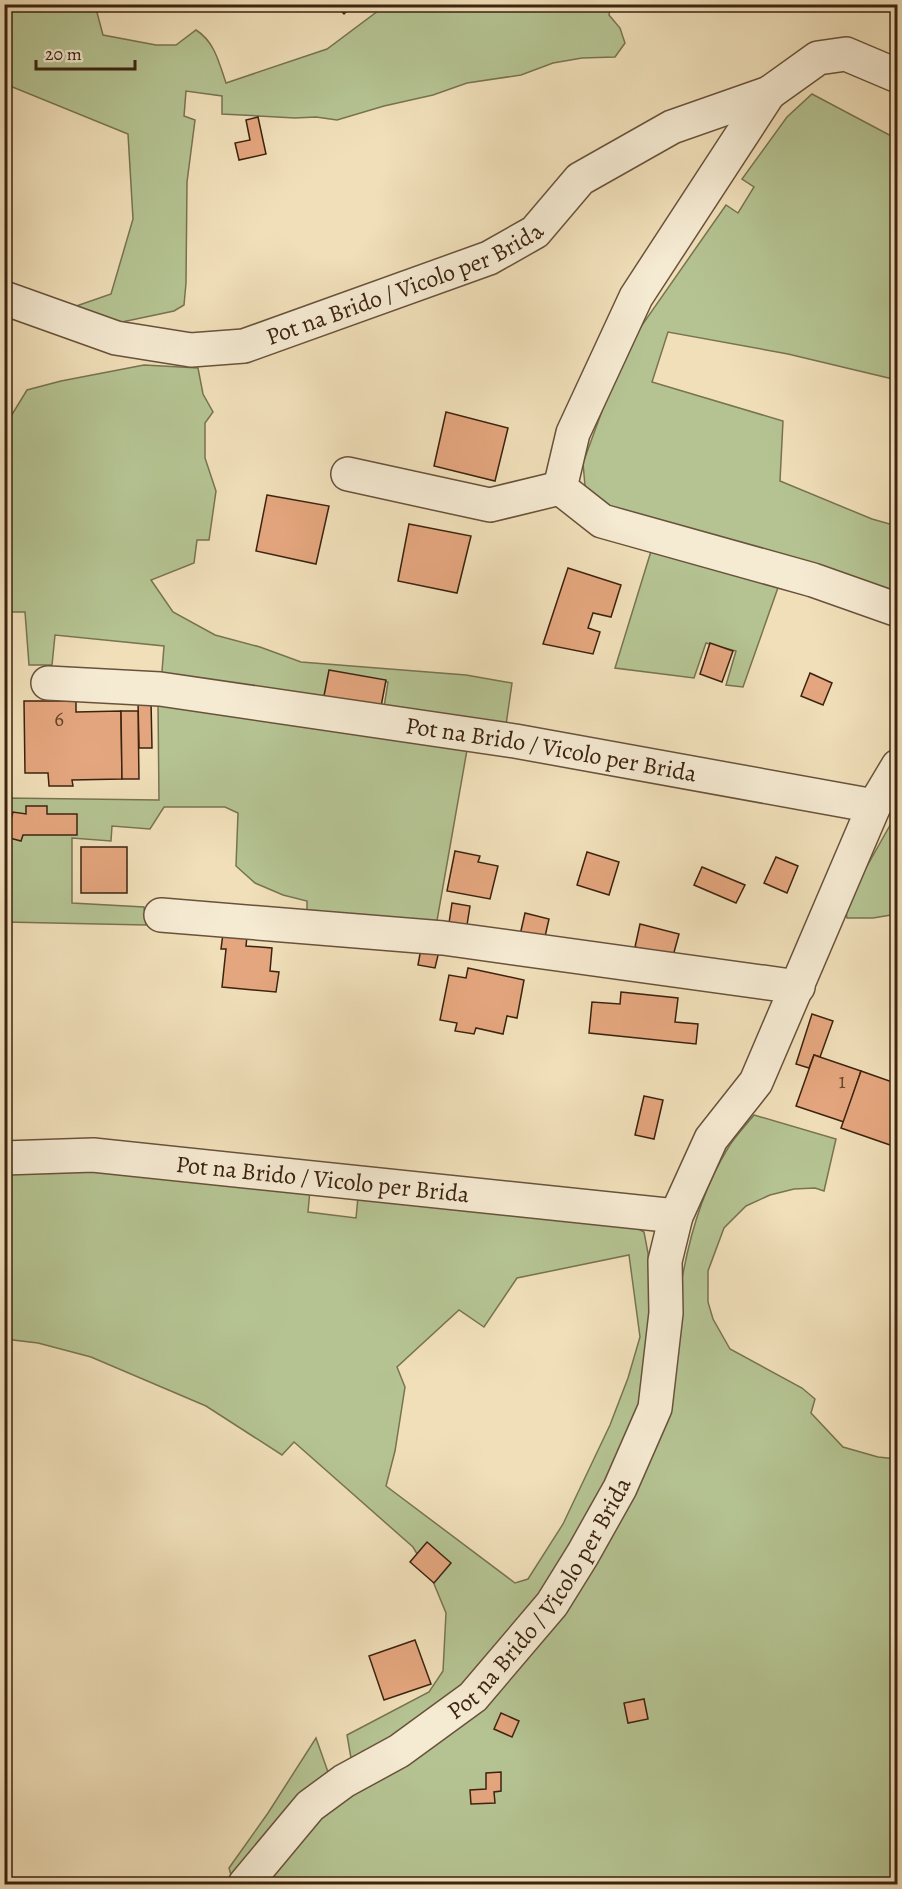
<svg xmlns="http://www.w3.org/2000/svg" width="902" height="1889" font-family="Alegreya,serif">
  <rect width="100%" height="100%" fill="#f0dfb9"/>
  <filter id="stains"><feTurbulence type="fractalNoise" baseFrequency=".00333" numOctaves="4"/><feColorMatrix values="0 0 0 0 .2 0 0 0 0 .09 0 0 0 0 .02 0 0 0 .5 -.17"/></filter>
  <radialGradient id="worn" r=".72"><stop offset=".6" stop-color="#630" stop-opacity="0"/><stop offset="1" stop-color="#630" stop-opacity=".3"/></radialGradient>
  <!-- green -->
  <g fill="#b5c392" stroke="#787351" stroke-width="1.5" fill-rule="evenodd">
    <path d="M 4,5 L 95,5 L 103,35 L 156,45 L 176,45 L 196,30 C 215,42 219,63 226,83 L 327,49 L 386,5 L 611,5 L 609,15 L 620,28 L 625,43 L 615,57 L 582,58 L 553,63 L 521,75 L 467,83 L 433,95 L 384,106 L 337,120 L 316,117 L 295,118 L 222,114 L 222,96 L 186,91 L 184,116 L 195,120 L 187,182 L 186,283 L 184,305 L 174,311 L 122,322 L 103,320 L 65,310 L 111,294 L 133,219 L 128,134 L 5,84 Z"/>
    <path d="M 812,94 L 897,139 L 897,380 L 788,354 L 668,332 L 652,382 L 783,421 L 780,481 L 872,519 L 897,526 L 897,596 L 613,511 L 585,486 L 583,463 L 606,400 L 633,338 L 726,205 L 738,213 L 754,187 L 742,179 L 787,117 Z"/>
    <path d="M 144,365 L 198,368 L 203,394 L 213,412 L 205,423 L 205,458 L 216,491 L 209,540 L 197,540 L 194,563 L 151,580 L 173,612 L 215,635 L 260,647 L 301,662 L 466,675 L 512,683 L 505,732 L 383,713 L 388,682 L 340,673 L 337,708 L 161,684 L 164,646 L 55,635 L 52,665 L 29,665 L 25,612 L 5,612 L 5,426 L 27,390 L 61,381 Z"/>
    <path d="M 652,548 L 780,582 L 743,687 L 726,685 L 736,651 L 706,643 L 694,678 L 615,668 Z"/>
    <path d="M 158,703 L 467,750 L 435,932 L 307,923 L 307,901 L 283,895 L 255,883 L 236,866 L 238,813 L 225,807 L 164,807 L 150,829 L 112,826 L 111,841 L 72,838 L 72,903 L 144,907 L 146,925 L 5,922 L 5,798 L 159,800 Z"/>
    <path d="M 897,813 L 897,914 L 873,918 L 847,918 L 845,905 Z"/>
    <path d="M 754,1115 L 836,1139 L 824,1191 L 815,1188 L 794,1189 L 770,1195 L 746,1206 L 724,1228 L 708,1271 L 708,1302 L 713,1319 L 730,1349 L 802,1388 L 815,1399 L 811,1413 L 843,1447 L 878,1457 L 897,1459 L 897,1884 L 259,1884 L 323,1809 L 586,1575 L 681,1285 C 689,1237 702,1190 728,1148 C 735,1136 746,1125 754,1115 Z"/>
    <path d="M 93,1168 L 310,1190 L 308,1212 L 356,1218 L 358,1197 L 626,1222 L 644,1232 L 648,1253 L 651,1333 L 649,1374 L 625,1444 L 565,1563 L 464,1688 L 352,1764 L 347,1735 L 429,1692 L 443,1671 L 446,1613 L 432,1579 L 413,1547 L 294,1442 L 282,1455 L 206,1406 L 91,1357 L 38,1343 L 5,1339 L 5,1169 ZM 629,1255 L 640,1337 L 628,1378 L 610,1425 L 563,1524 L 528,1579 L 515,1583 L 386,1486 L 395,1451 L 405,1387 L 397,1367 L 459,1310 L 484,1327 L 517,1278 Z"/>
    <path d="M 316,1738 L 328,1772 L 306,1791 L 232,1879 L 229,1868 L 268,1813 Z"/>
  </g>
  <!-- building -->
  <g fill="#e4a67e" stroke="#3c2310" stroke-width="1.5">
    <path d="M 335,4 L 354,4 L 344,14 Z"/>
    <path d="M 258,117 L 266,154 L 239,160 L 235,143 L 250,140 L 246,120 Z"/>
    <path d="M 446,412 L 508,428 L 495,481 L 434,466 Z"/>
    <path d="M 267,495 L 329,506 L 316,564 L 256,551 Z"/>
    <path d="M 409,524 L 471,536 L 457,593 L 398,581 Z"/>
    <path d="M 568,568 L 621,585 L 611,617 L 593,613 L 588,628 L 600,632 L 593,654 L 543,644 Z"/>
    <path d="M 710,643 L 733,651 L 722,682 L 700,674 Z"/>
    <path d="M 329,670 L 386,680 L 380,712 L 323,701 Z"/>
    <path d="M 810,673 L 832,683 L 823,705 L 801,696 Z"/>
    <path d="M 24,701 L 76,701 L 76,712 L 121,711 L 122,779 L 72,780 L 73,786 L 49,786 L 48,773 L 25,773 Z"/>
    <path d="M 138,701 L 151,701 L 152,748 L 139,748 Z"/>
    <path d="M 121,711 L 138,711 L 139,779 L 122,779 Z"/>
    <path d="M 26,806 L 47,806 L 47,814 L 77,814 L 77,835 L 23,835 L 21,841 L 6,837 L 13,812 L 26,814 Z"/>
    <rect x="81" y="847" width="46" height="46"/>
    <path d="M 455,851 L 480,856 L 478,862 L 498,866 L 490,899 L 447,891 Z"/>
    <path d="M 587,852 L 619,862 L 609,895 L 577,885 Z"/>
    <path d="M 776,857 L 798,866 L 787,893 L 764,883 Z"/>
    <path d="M 702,867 L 745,885 L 736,903 L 694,885 Z"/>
    <path d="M 452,903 L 470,906 L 467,925 L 449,923 Z"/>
    <path d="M 525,913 L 549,919 L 544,941 L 520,935 Z"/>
    <path d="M 640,924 L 679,934 L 673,956 L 635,947 Z"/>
    <path d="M 224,926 L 248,927 L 246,946 L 272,948 L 270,971 L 279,972 L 276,992 L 222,987 L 226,949 L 221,949 Z"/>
    <path d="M 422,943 L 440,947 L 435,968 L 418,965 Z"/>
    <path d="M 468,968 L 524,980 L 517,1018 L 507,1016 L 503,1034 L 476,1028 L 474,1034 L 455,1031 L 457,1023 L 440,1020 L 449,975 L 466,978 Z"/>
    <path d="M 621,992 L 678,998 L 675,1022 L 698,1024 L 696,1044 L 589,1033 L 592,1002 L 620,1004 Z"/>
    <path d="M 812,1014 L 833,1021 L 820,1057 L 814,1055 L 809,1068 L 796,1064 Z"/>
    <path d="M 814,1055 L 861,1071 L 844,1122 L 796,1106 Z"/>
    <path d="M 861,1071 L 898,1084 L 898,1135 L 893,1146 L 841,1128 Z"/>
    <path d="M 644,1096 L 663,1100 L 654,1139 L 635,1135 Z"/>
    <path d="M 427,1542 L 451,1563 L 434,1583 L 410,1562 Z"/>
    <path d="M 415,1640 L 431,1684 L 384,1700 L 369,1656 Z"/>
    <path d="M 644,1699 L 648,1719 L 628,1723 L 624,1703 Z"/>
    <path d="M 501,1713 L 519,1721 L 512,1737 L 494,1729 Z"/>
    <path d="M 501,1772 L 501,1791 L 494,1792 L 495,1803 L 471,1804 L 470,1790 L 486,1789 L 486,1773 Z"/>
  </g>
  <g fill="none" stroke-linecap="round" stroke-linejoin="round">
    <defs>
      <g id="minor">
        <path d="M 769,93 L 636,297 L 573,433 L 560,488 L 602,521 L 813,580 L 898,610"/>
        <path id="s1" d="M 4,298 L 116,338 L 191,350 L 244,346 L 489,258 L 535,232 L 580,179 L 672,127 L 769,93 L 818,58 L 846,54 L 898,76"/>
        <path d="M 348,474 L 490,505 L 560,488"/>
        <path id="s2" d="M 48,683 L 160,689 L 515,741 L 874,806"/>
        <path d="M 161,915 L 443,938 L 798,987"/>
        <path id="s3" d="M 4,1158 L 93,1155 L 676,1216"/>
        <path id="s4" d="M 245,1884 L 310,1806 L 344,1781 L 399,1751 L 473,1697 L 552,1604 L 583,1554 L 620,1488 L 655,1408 L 666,1313 L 665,1261 L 676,1216 L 711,1139 L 756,1082 L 874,806 L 898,766"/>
      </g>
    </defs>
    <!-- minor casing -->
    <use href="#minor" stroke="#69523a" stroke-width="36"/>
    <!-- minor -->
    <use href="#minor" stroke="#f5ead2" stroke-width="33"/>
  </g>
  <g text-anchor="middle" stroke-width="4.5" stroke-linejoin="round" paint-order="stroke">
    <!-- number labels -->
    <g font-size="21" fill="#66442c">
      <text x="59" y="726">6</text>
      <text x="842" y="1088">1</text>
    </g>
    <!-- street labels -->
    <g font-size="24" fill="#3c2310" stroke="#f5ead2">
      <text dy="8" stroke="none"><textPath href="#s1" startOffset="420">Pot na Brido / Vicolo per Brida</textPath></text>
      <text dy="8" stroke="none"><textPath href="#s2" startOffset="508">Pot na Brido / Vicolo per Brida</textPath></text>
      <text dy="8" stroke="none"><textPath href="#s3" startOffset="320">Pot na Brido / Vicolo per Brida</textPath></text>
      <text dy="8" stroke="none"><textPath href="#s4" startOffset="417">Pot na Brido / Vicolo per Brida</textPath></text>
    </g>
  </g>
  <!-- margin -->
  <rect width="902" height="1889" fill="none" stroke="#f0dfb9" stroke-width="24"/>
  <rect x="6" y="6" width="890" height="1877" fill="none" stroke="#3c2310" stroke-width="3"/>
  <rect x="12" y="12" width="878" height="1865" fill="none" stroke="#3c2310" stroke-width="1.5"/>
  <!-- scale -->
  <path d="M36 60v9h99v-9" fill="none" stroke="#3c2310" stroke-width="3"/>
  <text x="45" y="60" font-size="18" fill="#3c2310" stroke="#f5ead2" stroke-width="4.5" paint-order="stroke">20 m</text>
  <rect width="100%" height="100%" filter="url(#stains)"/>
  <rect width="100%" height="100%" fill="url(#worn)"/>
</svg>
